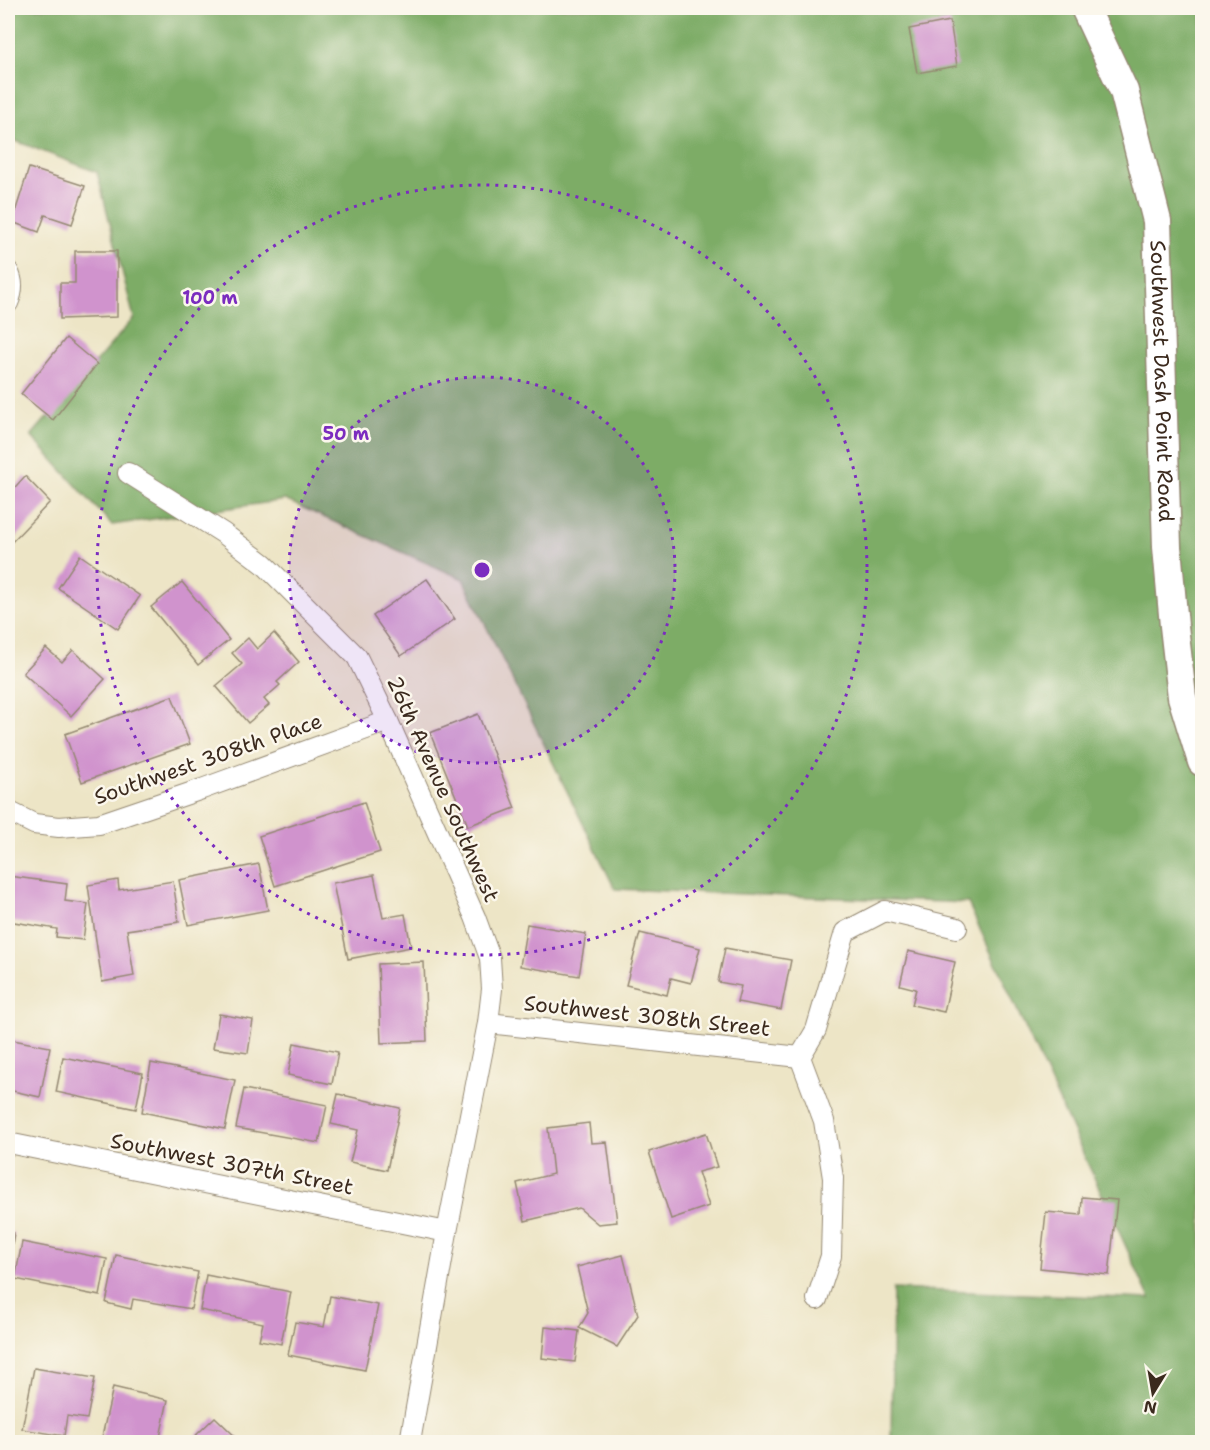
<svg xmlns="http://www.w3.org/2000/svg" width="1210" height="1450" font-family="'Shantell Sans',sans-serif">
  <rect width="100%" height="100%" fill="#fbf7ec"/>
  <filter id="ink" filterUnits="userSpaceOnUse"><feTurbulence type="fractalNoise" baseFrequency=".0167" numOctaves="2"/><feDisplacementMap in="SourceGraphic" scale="12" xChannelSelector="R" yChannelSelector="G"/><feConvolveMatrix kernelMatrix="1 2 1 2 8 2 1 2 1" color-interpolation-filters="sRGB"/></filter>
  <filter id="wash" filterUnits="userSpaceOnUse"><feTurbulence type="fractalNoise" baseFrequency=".008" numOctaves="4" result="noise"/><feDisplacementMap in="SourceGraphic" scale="24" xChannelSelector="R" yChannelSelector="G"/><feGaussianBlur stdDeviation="1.35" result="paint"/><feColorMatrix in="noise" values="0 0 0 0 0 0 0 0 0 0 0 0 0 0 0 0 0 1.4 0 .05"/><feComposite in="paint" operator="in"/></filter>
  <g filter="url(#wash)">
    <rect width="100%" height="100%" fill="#ede5c6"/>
    <!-- forest -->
    <path fill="#7dac66" stroke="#5c6b42" stroke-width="1.5" d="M 8,8 L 1202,8 L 1202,1442 L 891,1442 L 893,1289 L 1150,1299 L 968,903 L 615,889 L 463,579 L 285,500 L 112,525 L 31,436 L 134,318 L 97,172 L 8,138 Z"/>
    <g id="blocks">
      <!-- building -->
      <g fill="#d093cd">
        <path d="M 950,21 L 957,66 L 917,73 L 909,29 Z"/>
        <path d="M 29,168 L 85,186 L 72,224 L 45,215 L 39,232 L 12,222 Z"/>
        <path d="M 75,251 L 117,251 L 117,317 L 60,319 L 60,283 L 75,283 Z"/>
        <path d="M 66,338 L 97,364 L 53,420 L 21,394 Z"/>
        <path d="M 25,476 L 50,502 L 8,546 L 8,495 Z"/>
        <path d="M 80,555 L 140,596 L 118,629 L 58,588 Z"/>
        <path d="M 427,579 L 455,619 L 401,656 L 373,616 Z"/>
        <path d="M 182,582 L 229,640 L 198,665 L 151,607 Z"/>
        <path d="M 274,633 L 299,662 L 277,682 L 280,685 L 264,699 L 269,705 L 248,723 L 216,686 L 242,664 L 232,653 L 248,638 L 257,649 Z"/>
        <path d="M 46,648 L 62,662 L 73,650 L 105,679 L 71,716 L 23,673 Z"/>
        <path d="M 172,696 L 190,744 L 82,782 L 65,734 Z"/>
        <path d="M 478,714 L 515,808 L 468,826 L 430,733 Z"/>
        <path d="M 364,802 L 380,852 L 275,886 L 259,836 Z"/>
        <path d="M 259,864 L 268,910 L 188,925 L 179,880 Z"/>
        <path d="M 374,875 L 383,918 L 405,914 L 411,947 L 348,959 L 333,883 Z"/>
        <path d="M 8,876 L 67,884 L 65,901 L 88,904 L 83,940 L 56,937 L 57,929 L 8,921 Z"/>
        <path d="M 118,880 L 119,890 L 173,881 L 179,922 L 127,930 L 134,976 L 102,982 L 88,885 Z"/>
        <path d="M 527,924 L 586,934 L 579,976 L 520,966 Z"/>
        <path d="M 640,933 L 700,948 L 691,983 L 671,978 L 667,995 L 626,985 Z"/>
        <path d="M 725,948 L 791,960 L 781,1010 L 737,1002 L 741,986 L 718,982 Z"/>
        <path d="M 908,951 L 955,962 L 944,1012 L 912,1005 L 916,989 L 900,985 Z"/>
        <path d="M 424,962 L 427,1041 L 381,1043 L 378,964 Z"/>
        <path d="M 219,1014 L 253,1020 L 248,1053 L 213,1048 Z"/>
        <path d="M 8,1039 L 50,1047 L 40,1097 L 8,1090 Z"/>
        <path d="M 294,1043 L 338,1052 L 332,1084 L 288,1075 Z"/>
        <path d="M 63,1057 L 143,1073 L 136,1109 L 56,1092 Z"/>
        <path d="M 151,1063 L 235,1080 L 225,1129 L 142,1112 Z"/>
        <path d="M 244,1089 L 327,1105 L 319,1143 L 236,1128 Z"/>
        <path d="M 338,1094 L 400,1108 L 387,1170 L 350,1162 L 358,1130 L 331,1124 Z"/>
        <path d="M 589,1123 L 591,1143 L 607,1142 L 617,1222 L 598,1224 L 579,1208 L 525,1221 L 517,1183 L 553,1174 L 548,1128 Z"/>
        <path d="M 706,1133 L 717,1167 L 698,1172 L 709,1206 L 671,1219 L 649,1152 Z"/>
        <path d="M 1082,1197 L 1117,1200 L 1109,1275 L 1040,1268 L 1046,1212 L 1081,1215 Z"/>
        <path d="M 8,1232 L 14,1233 L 9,1262 L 8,1262 Z"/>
        <path d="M 22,1242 L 107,1259 L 100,1296 L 15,1279 Z"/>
        <path d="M 116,1255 L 198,1272 L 191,1309 L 133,1299 L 131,1309 L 106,1303 Z"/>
        <path d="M 623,1255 L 638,1315 L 617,1347 L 579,1328 L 588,1313 L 577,1267 Z"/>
        <path d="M 206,1275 L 291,1292 L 281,1344 L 259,1340 L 263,1323 L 200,1310 Z"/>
        <path d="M 330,1296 L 378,1305 L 365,1370 L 288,1355 L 295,1322 L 324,1327 Z"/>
        <path d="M 545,1327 L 579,1331 L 575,1362 L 542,1358 Z"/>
        <path d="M 34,1368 L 95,1378 L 87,1419 L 67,1416 L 64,1436 L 22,1429 Z"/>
        <path d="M 113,1387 L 168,1400 L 159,1442 L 108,1442 L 101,1441 Z"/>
        <path d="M 215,1417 L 241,1442 L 189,1442 Z"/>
      </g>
    </g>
  </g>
  <g filter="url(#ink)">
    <use href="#blocks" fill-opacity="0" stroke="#948872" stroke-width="1.5"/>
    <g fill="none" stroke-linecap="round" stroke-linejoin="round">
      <defs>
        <g id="street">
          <path d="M 8,271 C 14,282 13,292 8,303"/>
          <path d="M 128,473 L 223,533 L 264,564 L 357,657 L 388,721 L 475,917 L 490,958 L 492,989 L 488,1023 L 447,1232 L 410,1442"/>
          <path d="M 8,811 L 34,824 L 59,827 L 99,824 L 202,789 L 388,721"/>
          <path d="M 488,1023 L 800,1057"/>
          <path d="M 800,1057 L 816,1030 L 845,932 L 885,911 L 957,928"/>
          <path d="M 800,1057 L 824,1121 L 833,1178 L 831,1256 L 817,1299"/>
          <path d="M 8,1143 L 447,1232"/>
        </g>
        <g id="secondary">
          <path id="s1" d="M 1085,8 L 1124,91 L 1157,221 L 1167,547 L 1174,626 L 1182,697 L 1202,762"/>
        </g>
      </defs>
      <!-- street casing -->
      <use href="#street" stroke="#948872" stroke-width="22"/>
      <!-- secondary casing -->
      <use href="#secondary" stroke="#948872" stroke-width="31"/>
      <!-- street -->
      <use href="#street" stroke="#fff" stroke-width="20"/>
      <!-- secondary -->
      <use href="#secondary" stroke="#fff" stroke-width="28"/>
    </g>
  </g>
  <!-- distance rings -->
  <circle cx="482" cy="570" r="193" fill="#7b2cbf" fill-opacity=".12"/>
  <g fill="none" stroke="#7b2cbf" stroke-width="3" stroke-dasharray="3 6">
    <circle cx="482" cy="570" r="193"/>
    <circle cx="482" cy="570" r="385"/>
  </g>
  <g text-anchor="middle" stroke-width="5" stroke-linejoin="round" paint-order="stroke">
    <!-- street labels -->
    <g font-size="21" fill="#3b2a1e" stroke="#fbf7ec">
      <text dy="7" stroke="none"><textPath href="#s1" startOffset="386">Southwest Dash Point Road</textPath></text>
      <text transform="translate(208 759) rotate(-19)" y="7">Southwest 308th Place</text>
      <text transform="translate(443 789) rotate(66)" y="7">26th Avenue Southwest</text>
      <text transform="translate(647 1016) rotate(6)" y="7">Southwest 308th Street</text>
      <text transform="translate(232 1164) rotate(11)" y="7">Southwest 307th Street</text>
    </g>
  </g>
  <circle cx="482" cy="570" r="9" fill="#7b2cbf" stroke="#fbf7ec" stroke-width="3"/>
  <g font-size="18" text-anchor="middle" font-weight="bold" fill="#7b2cbf" stroke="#fbf7ec" stroke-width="5" stroke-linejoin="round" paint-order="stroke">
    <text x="210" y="304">100 m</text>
    <text x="346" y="440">50 m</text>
  </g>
  <!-- margin -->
  <rect width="1210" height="1450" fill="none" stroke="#fbf7ec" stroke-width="30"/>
  <!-- north arrow -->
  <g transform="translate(1153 1393) rotate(191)" stroke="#fbf7ec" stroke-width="4.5" paint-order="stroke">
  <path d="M0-4.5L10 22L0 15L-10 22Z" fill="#3b2a1e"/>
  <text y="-9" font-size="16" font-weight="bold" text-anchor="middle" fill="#3b2a1e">N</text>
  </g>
</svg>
